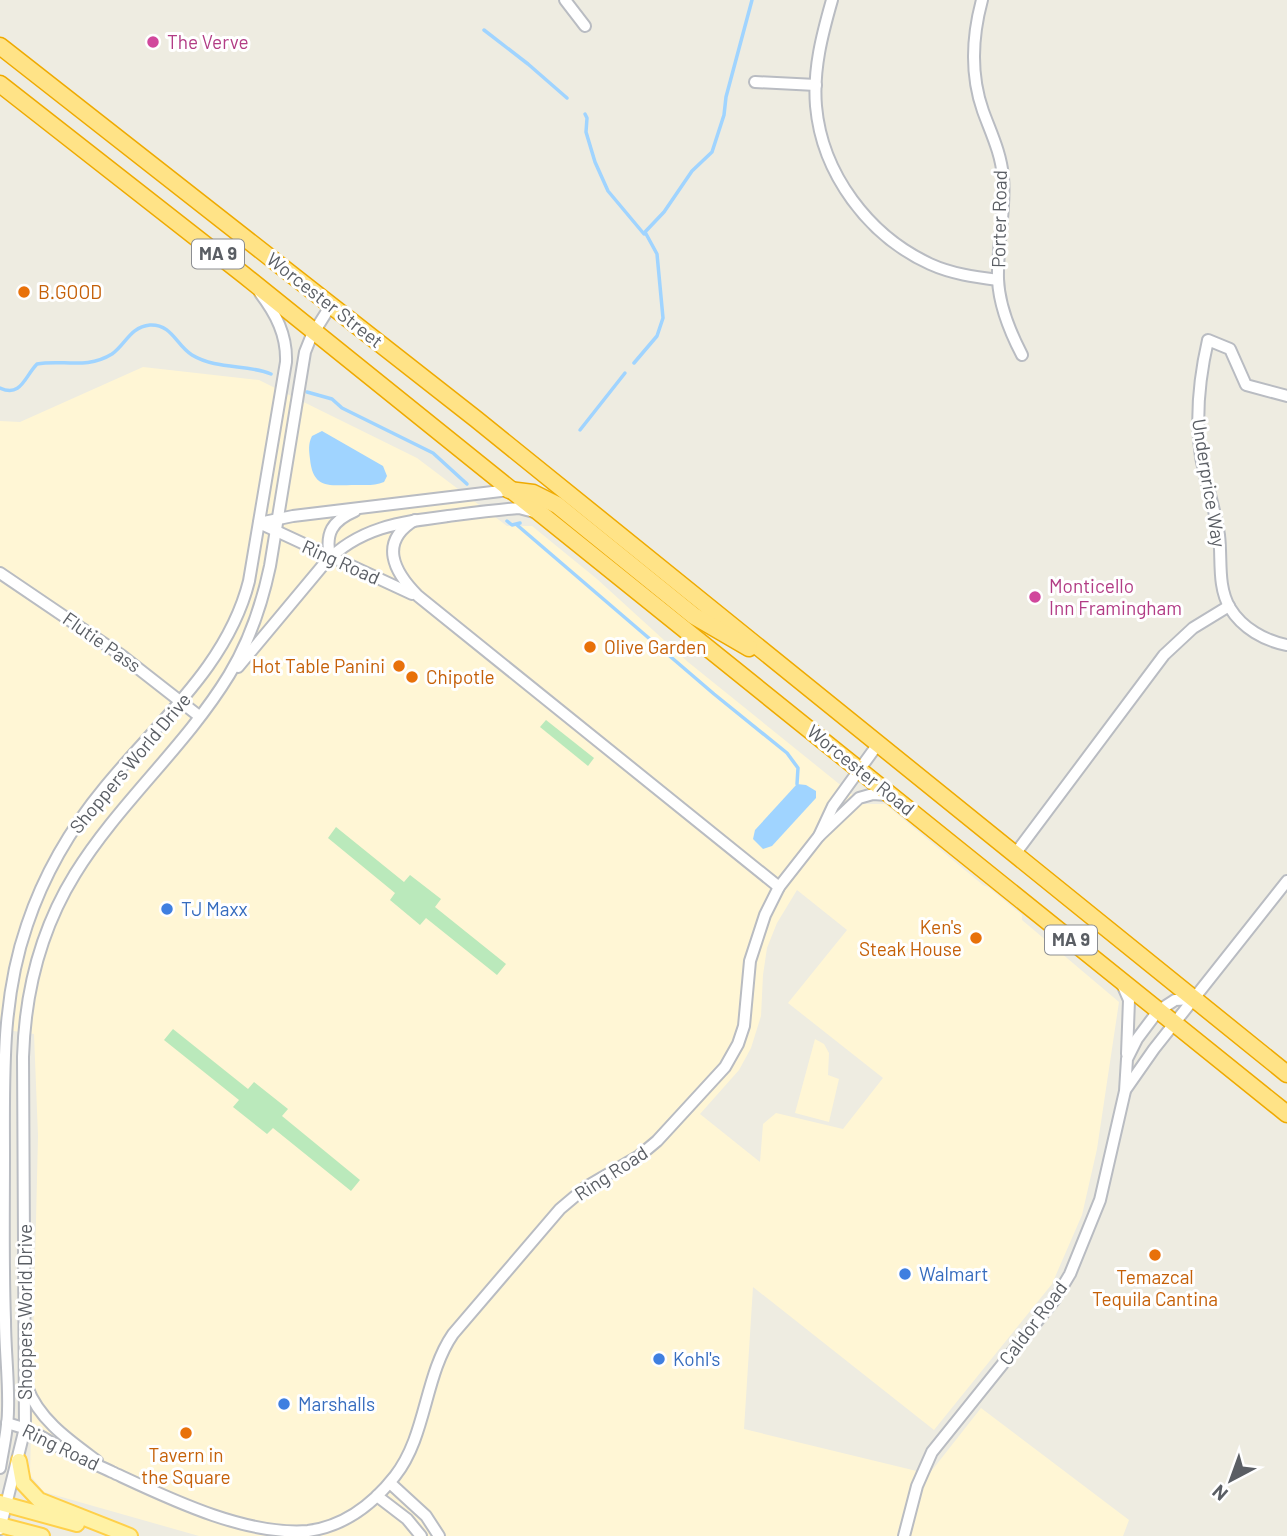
<svg xmlns="http://www.w3.org/2000/svg" width="1287" height="1536" font-family="Barlow,sans-serif">
  <rect width="100%" height="100%" fill="#eeece1"/>
  <!-- commercial -->
  <g fill="#fff6d5" fill-rule="evenodd">
    <path d="M 143,367 L 259,380 L 417,458 L 507,526 L 532,526 L 597,579 L 688,662 L 864,804 L 885,804 L 983,885 L 988,887 L 1022,915 L 1022,920 L 1119,1002 L 1097,1149 L 1082,1215 L 1052,1284 L 934,1430 L 753,1287 L 744,1429 L 929,1474 L 981,1408 L 1129,1520 L 1123,1536 L 199,1536 L 44,1492 L 30,1475 L 38,1136 L 34,1034 L 0,1029 L 0,421 L 20,422 ZM 797,890 L 847,930 L 788,1003 L 883,1078 L 843,1129 L 776,1113 L 763,1124 L 760,1162 L 700,1114 L 739,1070 L 751,1048 L 761,1016 L 763,975 L 767,948 L 777,923 Z"/>
    <path d="M 815,1039 L 824,1044 L 829,1053 L 828,1075 L 839,1079 L 829,1122 L 795,1113 Z"/>
  </g>
  <!-- green -->
  <g fill="#bae9bb">
    <path d="M 546,720 L 594,758 L 588,766 L 540,727 Z"/>
    <path d="M 336,827 L 404,882 L 410,875 L 441,899 L 435,907 L 506,964 L 497,975 L 426,918 L 420,925 L 390,900 L 395,893 L 328,838 Z"/>
    <path d="M 173,1029 L 248,1089 L 254,1082 L 288,1109 L 282,1116 L 360,1180 L 351,1191 L 273,1128 L 267,1134 L 233,1107 L 239,1100 L 164,1040 Z"/>
  </g>
  <!-- water -->
  <g fill="#a0d4ff">
    <path d="M 322,431 L 383,466 L 387,476 L 384,482 C 375,486 366,485 356,485 C 330,485 313,490 310,459 C 309,450 308,444 312,436 Z"/>
    <path d="M 797,784 L 806,785 L 816,791 L 816,798 L 772,846 L 763,849 L 753,839 L 755,830 Z"/>
  </g>
  <g fill="none" stroke-linecap="round" stroke-linejoin="round">
    <!-- stream -->
    <g stroke="#a0d4ff" stroke-width="3.5">
      <path d="M 484,30 L 528,64 L 567,98"/>
      <path d="M 585,114 L 587,118 L 586,132 L 595,162 L 608,191 L 644,234"/>
      <path d="M 634,363 L 657,336 L 663,318 L 657,254 L 645,232 L 664,212 L 692,171 L 712,152 L 724,115 L 726,97 L 752,0"/>
      <path d="M 0,388 C 21,398 25,376 37,364 C 62,359 86,370 112,354 C 126,344 130,327 150,325 C 172,324 176,345 192,355 C 217,370 248,364 271,374"/>
      <path d="M 307,392 L 332,399 L 342,408 L 433,453 L 467,484"/>
      <path d="M 580,430 L 625,373"/>
      <path d="M 507,521 L 512,525 L 520,523"/>
      <path d="M 517,525 L 714,694 L 787,753 L 798,768 L 797,784"/>
    </g>
    <defs>
      <g id="minor">
        <path d="M 565,0 L 585,26"/>
        <path d="M 832,0 C 822,35 813,69 816,106 C 822,174 869,236 930,264 C 952,274 975,277 998,280"/>
        <path d="M 982,0 C 972,37 970,74 983,111 C 991,133 1001,153 1003,177 C 1006,211 997,245 998,279 C 999,306 1010,332 1022,355"/>
        <path d="M 755,82 L 816,85"/>
        <path d="M 1287,396 L 1246,385 L 1230,349 L 1208,340 C 1199,379 1195,417 1201,457 C 1206,483 1215,509 1219,535 C 1222,559 1217,586 1230,608 C 1242,628 1265,641 1287,645"/>
        <path d="M 415,520 C 378,542 394,572 418,596 L 779,887"/>
        <path d="M 259,523 L 293,516 L 509,490"/>
        <path d="M 259,523 L 412,594"/>
        <path d="M 330,557 C 325,533 332,521 355,511"/>
        <path d="M 0,573 L 121,655 L 199,716"/>
        <path d="M 238,667 L 324,564 C 359,527 401,522 448,516 C 472,513 495,510 519,508 L 534,512"/>
        <path d="M 819,836 L 859,798 L 873,794 L 887,795"/>
        <path d="M 1015,854 L 1164,655 L 1193,628 L 1229,606"/>
        <path d="M 1122,984 L 1129,1000 L 1127,1054"/>
        <path d="M 1126,1089 L 1154,1049 L 1287,881"/>
        <path d="M 27,1387 C 39,1420 70,1441 97,1461"/>
        <path d="M 7,1423 C 38,1431 47,1442 74,1455 C 86,1461 100,1466 112,1472 C 168,1498 245,1536 308,1531 C 345,1526 373,1504 395,1476 C 427,1435 424,1376 453,1334 L 560,1209 L 586,1187 L 639,1156 L 657,1141 L 725,1067 L 738,1044 L 744,1026 L 750,961 L 765,915 L 779,887 L 819,836 L 833,806 L 878,744"/>
        <path d="M 0,1468 C 3,1449 8,1429 8,1410 C 9,1380 5,1350 5,1320 C 3,1265 4,1210 4,1156 C 4,1077 1,1000 27,925 C 44,874 71,828 105,787 C 158,722 228,665 249,581 L 286,362 C 287,335 276,314 260,293"/>
        <path d="M 390,1483 L 426,1516 L 439,1536"/>
        <path d="M 377,1496 L 407,1519 L 421,1536"/>
        <path d="M 0,1529 L 25,1428 L 23,1057 C 25,992 41,929 75,874 C 119,803 185,747 229,675 C 249,642 262,604 270,566 L 305,352 L 311,337 L 331,305"/>
        <path d="M 904,1536 L 917,1486 L 932,1452 L 1055,1299 L 1070,1274 L 1100,1200 L 1125,1091 L 1127,1059 L 1137,1039 L 1158,1011 L 1175,1000 L 1193,999"/>
      </g>
      <g id="major">
        <path d="M 19,1461 L 23,1483 L 39,1500 L 130,1536"/>
        <path d="M 0,1503 L 77,1524"/>
        <path d="M 0,1525 L 42,1536"/>
      </g>
      <g id="highway">
        <path d="M 0,46 L 476,419 L 1287,1074"/>
        <path d="M 0,84 L 244,275 L 1287,1114"/>
        <path d="M 509,490 L 533,493 L 557,505 L 694,616 L 749,648"/>
      </g>
    </defs>
    <!-- minor casing -->
    <use href="#minor" stroke="#b9bcc2" stroke-width="14"/>
    <!-- major casing -->
    <use href="#major" stroke="#ffd049" stroke-width="18"/>
    <!-- highway casing -->
    <use href="#highway" stroke="#efaa00" stroke-width="19"/>
    <!-- minor -->
    <use href="#minor" stroke="#fff" stroke-width="10"/>
    <!-- major -->
    <use href="#major" stroke="#fff2a5" stroke-width="14"/>
    <!-- highway -->
    <use href="#highway" stroke="#ffe387" stroke-width="16"/>
  </g>
  <!-- markers -->
  <g fill="#d1479c" stroke="#fff" stroke-width="2.5">
    <circle cx="153" cy="42" r="7"/>
    <circle cx="1035" cy="597" r="7"/>
  </g>
  <g fill="#e8710a" stroke="#fff" stroke-width="2.5">
    <circle cx="24" cy="292" r="7"/>
    <circle cx="590" cy="647" r="7"/>
    <circle cx="399" cy="666" r="7"/>
    <circle cx="412" cy="677" r="7"/>
    <circle cx="976" cy="938" r="7"/>
    <circle cx="1155" cy="1255" r="7"/>
    <circle cx="186" cy="1433" r="7"/>
  </g>
  <g fill="#3f7fe0" stroke="#fff" stroke-width="2.5">
    <circle cx="167" cy="909" r="7"/>
    <circle cx="905" cy="1274" r="7"/>
    <circle cx="659" cy="1359" r="7"/>
    <circle cx="284" cy="1404" r="7"/>
  </g>
  <g text-anchor="middle" stroke-width="6" stroke-linejoin="round" paint-order="stroke">
    <!-- shield labels -->
    <g fill="#fff" stroke="#8c8e92" stroke-width="2">
      <rect x="192" y="239.5" width="52" height="29" rx="5"/>
      <rect x="1045" y="925.5" width="52" height="29" rx="5"/>
    </g>
    <g font-size="18" font-weight="bold" fill="#5a5e64">
      <text x="218" y="260">MA 9</text>
      <text x="1071" y="946">MA 9</text>
    </g>
    <!-- hotel labels -->
    <g font-size="19" fill="#b23c85" stroke="#fff" text-anchor="start">
      <text x="167" y="49">The Verve</text>
      <text x="1049" y="593">Monticello<tspan x="1049" dy="22">Inn Framingham</tspan></text>
    </g>
    <!-- street labels -->
    <g font-size="19" fill="#5a5e64" stroke="#fff">
      <text transform="translate(999 219) rotate(-89)" y="7">Porter Road</text>
      <text transform="translate(325 300) rotate(38)" y="7">Worcester Street</text>
      <text transform="translate(1209 483) rotate(81)" y="7">Underprice Way</text>
      <text transform="translate(341 562) rotate(24)" y="7">Ring Road</text>
      <text transform="translate(102 642) rotate(35)" y="7">Flutie Pass</text>
      <text transform="translate(130 763) rotate(-50)" y="7">Shoppers World Drive</text>
      <text transform="translate(861 770) rotate(39)" y="7">Worcester Road</text>
      <text transform="translate(611 1173) rotate(-33)" y="7">Ring Road</text>
      <text transform="translate(25 1312) rotate(-90)" y="7">Shoppers World Drive</text>
      <text transform="translate(1033 1323) rotate(-53)" y="7">Caldor Road</text>
      <text transform="translate(61 1447) rotate(26)" y="7">Ring Road</text>
    </g>
    <!-- food labels -->
    <g font-size="19" fill="#c56008" stroke="#fff" text-anchor="start">
      <text x="38" y="299">B.GOOD</text>
      <text x="604" y="654">Olive Garden</text>
      <text x="385" y="673" text-anchor="end">Hot Table Panini</text>
      <text x="426" y="684">Chipotle</text>
      <text x="962" y="934" text-anchor="end">Ken's<tspan x="962" dy="22">Steak House</tspan></text>
      <text x="1155" y="1284" text-anchor="middle">Temazcal<tspan x="1155" dy="22">Tequila Cantina</tspan></text>
      <text x="186" y="1462" text-anchor="middle">Tavern in<tspan x="186" dy="22">the Square</tspan></text>
    </g>
    <!-- shop labels -->
    <g font-size="19" fill="#366cbe" stroke="#fff" text-anchor="start">
      <text x="181" y="916">TJ Maxx</text>
      <text x="919" y="1281">Walmart</text>
      <text x="673" y="1366">Kohl's</text>
      <text x="298" y="1411">Marshalls</text>
    </g>
  </g>
  <!-- north arrow -->
  <g transform="translate(1231 1480) rotate(221)" stroke="#ffffff" stroke-width="5" paint-order="stroke">
  <path d="M0-5L12 26L0 18L-12 26Z" fill="#5a5e64"/>
  <text y="-10" font-size="19" font-weight="bold" text-anchor="middle" fill="#5a5e64">N</text>
  </g>
</svg>
